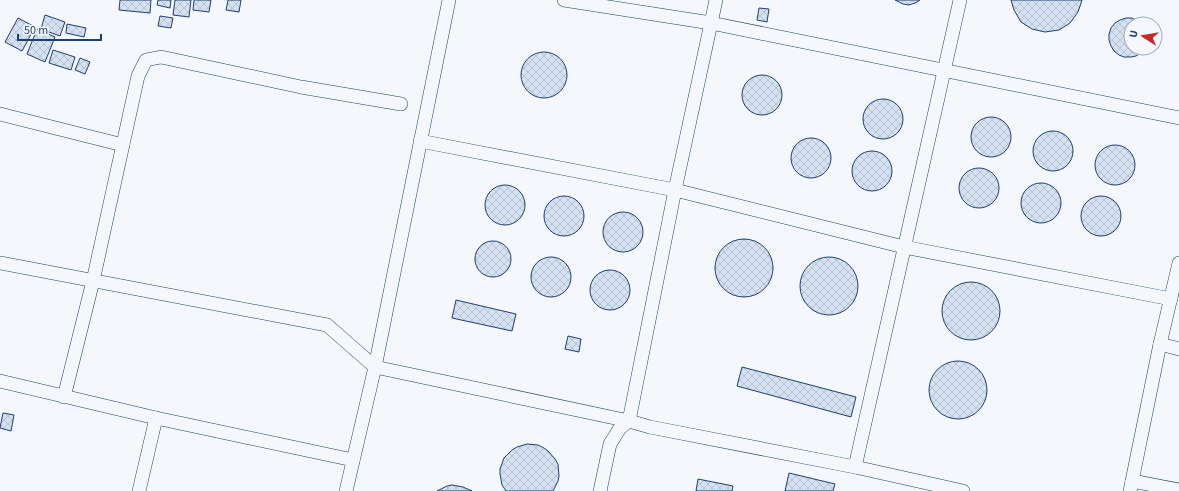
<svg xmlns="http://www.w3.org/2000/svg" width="1179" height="491" font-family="'Source Sans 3',sans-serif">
  <defs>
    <pattern id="building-cross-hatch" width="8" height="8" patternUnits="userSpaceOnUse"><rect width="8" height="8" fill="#d5e0f0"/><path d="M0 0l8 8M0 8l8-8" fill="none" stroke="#b6c1d1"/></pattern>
  </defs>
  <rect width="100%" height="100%" fill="#f4f7fb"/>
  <!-- building -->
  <g fill="url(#building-cross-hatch)" stroke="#1d3f73">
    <path d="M 120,0 L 151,0 L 150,13 L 119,10 Z"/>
    <path d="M 158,0 L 171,0 L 170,8 L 157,5 Z"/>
    <path d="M 175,0 L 191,0 L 189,17 L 173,15 Z"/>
    <path d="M 194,0 L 211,0 L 209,12 L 193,10 Z"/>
    <path d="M 228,0 L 241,0 L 239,12 L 226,10 Z"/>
    <path d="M 895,0 L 920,0 L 915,3 L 909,5 L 903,4 Z"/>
    <path d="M 1011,0 L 1082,0 L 1078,12 L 1070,23 L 1059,30 L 1045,32 L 1032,29 L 1021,22 L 1014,10 Z"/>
    <path d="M 759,8 L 769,9 L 767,22 L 757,20 Z"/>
    <path d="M 45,15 L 65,22 L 60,36 L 41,29 Z"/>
    <path d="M 160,16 L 173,18 L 171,28 L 158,26 Z"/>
    <path d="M 18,18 L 35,27 L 22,51 L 5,42 Z"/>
    <path d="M 1126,18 L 1132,18 L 1143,24 L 1131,24 L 1131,48 L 1145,48 L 1142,52 L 1136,56 L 1131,57 L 1124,57 L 1119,55 L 1114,51 L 1111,46 L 1109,40 L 1109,34 L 1111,28 L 1115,23 L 1120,20 Z"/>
    <path d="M 67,24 L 86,28 L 84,37 L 66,33 Z"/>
    <path d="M 37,29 L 55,37 L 45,62 L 27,54 Z"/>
    <path d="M 53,50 L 75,57 L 71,70 L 49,63 Z"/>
    <circle cx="544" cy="75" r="23"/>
    <path d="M 80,58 L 90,62 L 85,74 L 75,70 Z"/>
    <circle cx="762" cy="95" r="20"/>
    <circle cx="883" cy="119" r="20"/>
    <circle cx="991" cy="137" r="20"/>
    <circle cx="1053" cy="151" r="20"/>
    <circle cx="811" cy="158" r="20"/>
    <circle cx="1115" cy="165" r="20"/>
    <circle cx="872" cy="171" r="20"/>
    <circle cx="979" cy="188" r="20"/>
    <circle cx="1041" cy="203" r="20"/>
    <circle cx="505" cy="205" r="20"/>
    <circle cx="564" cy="216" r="20"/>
    <circle cx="1101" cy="216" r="20"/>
    <circle cx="623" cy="232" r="20"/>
    <circle cx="744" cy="268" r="29"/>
    <circle cx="493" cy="259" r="18"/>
    <circle cx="829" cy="286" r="29"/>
    <circle cx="551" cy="277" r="20"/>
    <circle cx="610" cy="290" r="20"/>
    <circle cx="971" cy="311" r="29"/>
    <path d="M 456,300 L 516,314 L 512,331 L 452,318 Z"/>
    <path d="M 568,336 L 581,339 L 579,352 L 565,349 Z"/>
    <circle cx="958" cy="390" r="29"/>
    <path d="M 742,367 L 856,397 L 851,417 L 737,386 Z"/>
    <path d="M 3,413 L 14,415 L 11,431 L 0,428 Z"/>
    <path d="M 527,444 L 538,445 L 544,448 L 548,451 L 555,459 L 558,464 L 559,476 L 558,481 L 553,491 L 506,491 L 502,485 L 500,474 L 500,469 L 504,458 L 512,450 L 517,447 Z"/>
    <path d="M 789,473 L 835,484 L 833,491 L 785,491 Z"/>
    <path d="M 698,479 L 733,486 L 732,491 L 696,491 Z"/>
    <path d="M 452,485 L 463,487 L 472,491 L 437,491 L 447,486 Z"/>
  </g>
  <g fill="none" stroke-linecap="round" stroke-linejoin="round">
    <defs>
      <g id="minor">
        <path d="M 564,0 L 711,23 L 1179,118"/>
        <path d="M 0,114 L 123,145"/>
        <path d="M 420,141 L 675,190 L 904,247 L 1171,299"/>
        <path d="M 0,263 L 327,325 L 375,367 L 629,421 L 650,427 L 855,467 L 963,491"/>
        <path d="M 1160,344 L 1179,349"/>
        <path d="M 0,381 L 156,418 L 353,460"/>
        <path d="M 64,397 L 93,281 L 138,76 L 146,60 L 161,57 L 301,87 L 401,104"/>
        <path d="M 855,467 L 960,0"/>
        <path d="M 1132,481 L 1179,490"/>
        <path d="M 139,491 L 156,418"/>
        <path d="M 346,491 L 375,367 L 449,0"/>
        <path d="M 600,491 L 610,444 L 620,428 L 629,421 L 675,190 L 716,0"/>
        <path d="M 1130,491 L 1160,344 L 1179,263"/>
      </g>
    </defs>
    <!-- minor casing -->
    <use href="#minor" stroke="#1d3f73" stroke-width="14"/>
    <!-- minor -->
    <use href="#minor" stroke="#f4f7fb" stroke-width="13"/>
  </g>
  <!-- north arrow -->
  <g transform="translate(1143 36) rotate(282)"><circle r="19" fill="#f4f7fb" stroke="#9eadc5"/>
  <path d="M0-3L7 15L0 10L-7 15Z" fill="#c62828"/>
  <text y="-6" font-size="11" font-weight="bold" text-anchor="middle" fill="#1d3f73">U</text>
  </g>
  <!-- scale -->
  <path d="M18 34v6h83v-6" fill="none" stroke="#1d3f73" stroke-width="2"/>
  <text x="24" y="34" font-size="12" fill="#1d3f73" stroke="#f4f7fb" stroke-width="3" paint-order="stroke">50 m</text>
</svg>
